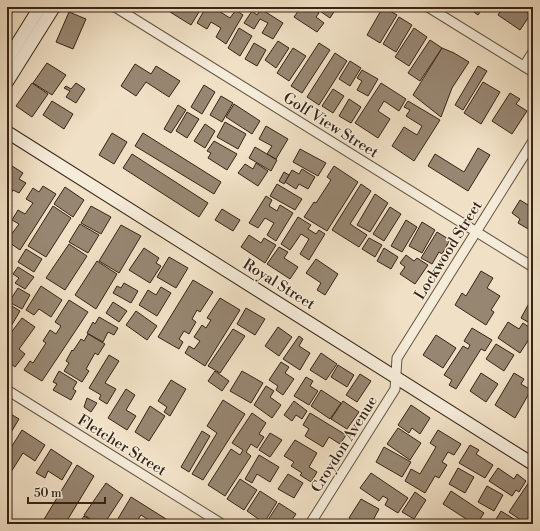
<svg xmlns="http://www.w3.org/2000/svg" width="540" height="531" font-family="'Libre Bodoni',serif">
  <rect width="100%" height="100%" fill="#f0e0c5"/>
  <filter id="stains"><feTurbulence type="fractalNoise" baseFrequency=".005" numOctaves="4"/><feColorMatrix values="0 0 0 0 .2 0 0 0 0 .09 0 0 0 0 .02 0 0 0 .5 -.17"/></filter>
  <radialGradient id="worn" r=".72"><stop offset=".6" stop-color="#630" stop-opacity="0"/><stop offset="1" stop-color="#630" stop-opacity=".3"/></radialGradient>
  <!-- building -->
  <g fill="#978671" stroke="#372417">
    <path d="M 7,7 L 16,7 L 7,20 Z"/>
    <path d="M 171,7 L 202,7 L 191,25 L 170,12 L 173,8 Z"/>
    <path d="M 206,7 L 218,7 L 217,10 L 230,18 L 236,10 L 243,15 L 226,44 L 216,37 L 221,28 L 211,22 L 207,29 L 197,23 Z"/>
    <path d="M 301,7 L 310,7 L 319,13 L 316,17 L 324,23 L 317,32 L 294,17 Z"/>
    <path d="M 314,7 L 337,7 L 330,18 Z"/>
    <path d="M 383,7 L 397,15 L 380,43 L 367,35 Z"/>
    <path d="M 467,7 L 490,7 L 486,12 L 482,9 L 478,15 Z"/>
    <path d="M 503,7 L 527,7 L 525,11 L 530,15 L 520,30 L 498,15 Z"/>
    <path d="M 261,9 L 283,23 L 273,39 L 262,33 L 268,23 L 260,19 L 254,29 L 244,23 L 252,11 L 257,15 Z"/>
    <path d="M 69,12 L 86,19 L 73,49 L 56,42 Z"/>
    <path d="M 399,17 L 412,25 L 396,52 L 383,44 Z"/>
    <path d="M 239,28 L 252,36 L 240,56 L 228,48 Z"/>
    <path d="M 414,28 L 427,37 L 409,66 L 395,57 Z"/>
    <path d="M 430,40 L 442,48 L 420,81 L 408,73 Z"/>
    <path d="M 278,41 L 289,48 L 276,68 L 265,60 Z"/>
    <path d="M 254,43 L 266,50 L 257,66 L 245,59 Z"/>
    <path d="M 319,43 L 330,50 L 302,93 L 291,86 Z"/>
    <path d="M 293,48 L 306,56 L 289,81 L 277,73 Z"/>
    <path d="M 442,48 L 454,53 L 469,62 L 452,88 L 441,117 L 413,95 Z"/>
    <path d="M 335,53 L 347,61 L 319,105 L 307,97 Z"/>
    <path d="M 350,61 L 361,68 L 350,86 L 339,79 Z"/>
    <path d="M 47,63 L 66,75 L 52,95 L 33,83 Z"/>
    <path d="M 135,64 L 151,74 L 156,66 L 180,81 L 169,97 L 146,82 L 136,96 L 121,86 Z"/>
    <path d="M 478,66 L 487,71 L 463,110 L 455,105 Z"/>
    <path d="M 362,70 L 378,79 L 368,96 L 357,90 L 362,81 L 357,78 Z"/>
    <path d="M 483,82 L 500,92 L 481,124 L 464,113 Z"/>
    <path d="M 32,83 L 48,94 L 32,117 L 16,106 Z"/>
    <path d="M 76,83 L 85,89 L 76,103 L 66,97 L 70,91 L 64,88 L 66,86 L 71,89 Z"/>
    <path d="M 381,83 L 406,99 L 399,111 L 384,101 L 378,111 L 390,119 L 378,138 L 355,123 Z"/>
    <path d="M 204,85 L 215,92 L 202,114 L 191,107 Z"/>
    <path d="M 333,89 L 344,96 L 333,113 L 322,106 Z"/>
    <path d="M 510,93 L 520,99 L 516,104 L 527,111 L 512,134 L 492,121 Z"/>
    <path d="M 221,96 L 233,103 L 222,122 L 210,115 Z"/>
    <path d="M 349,99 L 361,107 L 351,123 L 339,116 Z"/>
    <path d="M 52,101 L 73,114 L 64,129 L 43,115 Z"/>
    <path d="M 408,101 L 440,120 L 414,161 L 392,146 L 404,127 L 417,135 L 422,126 L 406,116 L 410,110 L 404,107 Z"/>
    <path d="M 234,104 L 260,121 L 252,134 L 226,117 Z"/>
    <path d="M 178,105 L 186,110 L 171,133 L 164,129 Z"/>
    <path d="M 187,112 L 199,119 L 187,138 L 176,131 Z"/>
    <path d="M 225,122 L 246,134 L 238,149 L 217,137 Z"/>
    <path d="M 205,124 L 215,131 L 205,148 L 194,141 Z"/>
    <path d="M 266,126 L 288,139 L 276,159 L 267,154 L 272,146 L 259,139 Z"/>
    <path d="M 112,133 L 127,142 L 114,164 L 99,155 Z"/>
    <path d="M 143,133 L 221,182 L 214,194 L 135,146 Z"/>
    <path d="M 214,141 L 237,154 L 227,170 L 208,158 L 211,153 L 207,151 Z"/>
    <path d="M 255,147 L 277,160 L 271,171 L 249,158 Z"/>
    <path d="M 478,148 L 490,155 L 468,191 L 428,166 L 435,154 L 464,172 Z"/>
    <path d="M 300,149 L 326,163 L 318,176 L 293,162 Z"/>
    <path d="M 132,154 L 208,203 L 199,217 L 123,168 Z"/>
    <path d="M 256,163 L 268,171 L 258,186 L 238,173 L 245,164 L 253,169 Z"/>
    <path d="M 9,164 L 23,173 L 19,179 L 26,183 L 19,193 L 13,190 L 7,200 L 7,168 Z"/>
    <path d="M 334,166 L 358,182 L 327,231 L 304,217 L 314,202 L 316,203 L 331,180 L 327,177 Z"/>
    <path d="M 302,169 L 315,177 L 308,189 L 299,184 L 296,189 L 285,182 L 292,170 L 299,174 Z"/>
    <path d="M 284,172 L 289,175 L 284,184 L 279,181 Z"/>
    <path d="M 277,184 L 302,199 L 295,210 L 270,196 Z"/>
    <path d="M 361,184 L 371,191 L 350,224 L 367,235 L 359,247 L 332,230 Z"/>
    <path d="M 43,186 L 56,194 L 20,250 L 7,241 L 7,232 L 11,235 L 19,224 L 12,220 L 18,210 L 25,214 L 33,203 L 26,199 L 33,188 L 39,192 Z"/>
    <path d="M 65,187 L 84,200 L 73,217 L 54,204 Z"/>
    <path d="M 375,194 L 388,203 L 370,232 L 357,225 Z"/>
    <path d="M 266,196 L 272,200 L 269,206 L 277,211 L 280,205 L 293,213 L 276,241 L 267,235 L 274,223 L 265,218 L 258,228 L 249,223 Z"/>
    <path d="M 520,200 L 533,208 L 533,226 L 530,230 L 518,223 L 520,219 L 512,213 Z"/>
    <path d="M 7,202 L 12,205 L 7,213 Z"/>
    <path d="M 53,206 L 71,218 L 46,257 L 28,246 Z"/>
    <path d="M 91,206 L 111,217 L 101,234 L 81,223 Z"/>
    <path d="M 390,207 L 401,214 L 384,241 L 373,234 Z"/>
    <path d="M 222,209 L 240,220 L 233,231 L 215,220 Z"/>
    <path d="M 298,217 L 311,225 L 308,229 L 316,234 L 319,230 L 325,234 L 309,260 L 300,254 L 309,239 L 301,234 L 290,250 L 281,244 Z"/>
    <path d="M 406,220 L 417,227 L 402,252 L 391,246 Z"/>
    <path d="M 422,222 L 435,230 L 422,253 L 409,246 Z"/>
    <path d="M 80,224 L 99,235 L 88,253 L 69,242 Z"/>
    <path d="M 121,225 L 141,236 L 119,273 L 99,261 Z"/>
    <path d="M 437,232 L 450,240 L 442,254 L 439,252 L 432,264 L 421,258 Z"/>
    <path d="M 249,235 L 261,243 L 264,238 L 276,245 L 265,263 L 241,247 Z"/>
    <path d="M 369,238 L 382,245 L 375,257 L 362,249 Z"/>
    <path d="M 69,244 L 87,256 L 65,290 L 46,278 Z"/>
    <path d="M 279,247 L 288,252 L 284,258 L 298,267 L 290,279 L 267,264 Z"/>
    <path d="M 144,248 L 159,258 L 156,263 L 161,266 L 150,283 L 129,270 Z"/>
    <path d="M 384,248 L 398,257 L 391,269 L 377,261 Z"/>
    <path d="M 26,249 L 42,259 L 34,272 L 18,262 Z"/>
    <path d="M 406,255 L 414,261 L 417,258 L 428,265 L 415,284 L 400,274 L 405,267 L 400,263 Z"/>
    <path d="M 169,257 L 188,268 L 176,288 L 157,277 Z"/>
    <path d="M 316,259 L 338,274 L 325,295 L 317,290 L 321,283 L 306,273 Z"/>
    <path d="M 97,261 L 117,274 L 96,309 L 75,295 Z"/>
    <path d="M 18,267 L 34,277 L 25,289 L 15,283 L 19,278 L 13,274 Z"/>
    <path d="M 481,271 L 493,278 L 487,288 L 500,296 L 491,310 L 494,312 L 486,325 L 455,305 L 462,293 L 466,296 Z"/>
    <path d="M 193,280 L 213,292 L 200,312 L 197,310 L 192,319 L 196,322 L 189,334 L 184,331 L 179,339 L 183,342 L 179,349 L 158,337 Z"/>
    <path d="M 124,283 L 138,291 L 131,303 L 113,293 L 117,286 L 121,288 Z"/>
    <path d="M 41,286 L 62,300 L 51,317 L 39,309 L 34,315 L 26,310 Z"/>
    <path d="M 161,287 L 171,293 L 157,316 L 139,305 L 148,290 L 156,295 Z"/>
    <path d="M 18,288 L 30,295 L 22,309 L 9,302 Z"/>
    <path d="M 533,296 L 533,325 L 521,318 Z"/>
    <path d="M 220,298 L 240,310 L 205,366 L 185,353 L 189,346 L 194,349 L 200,341 L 194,337 L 202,325 L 206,328 L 211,320 L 207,318 Z"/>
    <path d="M 69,300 L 88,312 L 42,381 L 24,370 L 30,361 L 33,363 L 46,343 L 43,341 L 50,330 L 56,334 L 61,326 L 55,322 Z"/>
    <path d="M 113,302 L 127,311 L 119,322 L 106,313 Z"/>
    <path d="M 7,303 L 20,311 L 7,333 Z"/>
    <path d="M 246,308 L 265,319 L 255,335 L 237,324 Z"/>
    <path d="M 136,311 L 157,326 L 147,340 L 126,325 Z"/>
    <path d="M 99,317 L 118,328 L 114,335 L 108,332 L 103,342 L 87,333 L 93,322 L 95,324 Z"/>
    <path d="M 22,318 L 35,327 L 19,349 L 25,354 L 15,367 L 7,361 L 7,356 L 9,354 L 7,353 L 7,338 Z"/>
    <path d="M 508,322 L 519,329 L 523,323 L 533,330 L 533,333 L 520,353 L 498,338 Z"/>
    <path d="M 278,327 L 292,337 L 279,356 L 265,346 Z"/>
    <path d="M 472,328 L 492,340 L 485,351 L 481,349 L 456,389 L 449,385 L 452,380 L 444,375 L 463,346 L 468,349 L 470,345 L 464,341 Z"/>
    <path d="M 233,329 L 245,336 L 220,373 L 208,366 Z"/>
    <path d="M 88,334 L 105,344 L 98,355 L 95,353 L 86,369 L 89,371 L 82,382 L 64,371 L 69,363 L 66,361 L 72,350 L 73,351 L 81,339 L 84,341 Z"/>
    <path d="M 436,335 L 456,348 L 443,368 L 423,355 Z"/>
    <path d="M 299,336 L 303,339 L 299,346 L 310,353 L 300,370 L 283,359 Z"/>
    <path d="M 496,344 L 514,355 L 504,371 L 486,359 Z"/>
    <path d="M 321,353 L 337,364 L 326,380 L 310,370 Z"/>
    <path d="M 109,355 L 119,361 L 105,383 L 116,389 L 107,404 L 99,399 L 101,395 L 89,388 Z"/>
    <path d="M 281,362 L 289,367 L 285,373 L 294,379 L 283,395 L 276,390 L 278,386 L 269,380 Z"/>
    <path d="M 338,365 L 354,375 L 347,387 L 331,377 Z"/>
    <path d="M 59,371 L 77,382 L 73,389 L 76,391 L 71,400 L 53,390 L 57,384 L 53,382 Z"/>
    <path d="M 215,371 L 229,381 L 222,391 L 208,381 Z"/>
    <path d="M 242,371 L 263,383 L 251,403 L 230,391 Z"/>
    <path d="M 481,373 L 498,384 L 486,402 L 470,391 Z"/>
    <path d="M 514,373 L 524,379 L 521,384 L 531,390 L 515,418 L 495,405 Z"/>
    <path d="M 360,374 L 371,381 L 357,402 L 346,395 Z"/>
    <path d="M 306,377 L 313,381 L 310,386 L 318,391 L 309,405 L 294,396 Z"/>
    <path d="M 171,380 L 186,389 L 170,416 L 164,412 L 167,407 L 158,401 Z"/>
    <path d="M 266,386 L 274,391 L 270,397 L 281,405 L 272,418 L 254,405 Z"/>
    <path d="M 126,389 L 135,395 L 126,410 L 136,416 L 127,430 L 108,418 Z"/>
    <path d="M 321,390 L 341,403 L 330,419 L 311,406 Z"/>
    <path d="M 87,398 L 97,403 L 91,412 L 84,407 Z"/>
    <path d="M 223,400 L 245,414 L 203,480 L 192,474 L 217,433 L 207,426 Z"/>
    <path d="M 294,401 L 307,411 L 302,419 L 296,415 L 292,421 L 284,415 Z"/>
    <path d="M 343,401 L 359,412 L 347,429 L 331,419 Z"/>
    <path d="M 411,405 L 430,418 L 420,434 L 412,428 L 409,433 L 398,425 Z"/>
    <path d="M 150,406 L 165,416 L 149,441 L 135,432 Z"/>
    <path d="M 9,413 L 19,419 L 7,439 L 7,416 Z"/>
    <path d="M 252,413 L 266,423 L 259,434 L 264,437 L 257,448 L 251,444 L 246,452 L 251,456 L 225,496 L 208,485 L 231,449 L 240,455 L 243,450 L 232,443 Z"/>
    <path d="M 310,413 L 346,435 L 340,444 L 329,437 L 323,447 L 305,436 L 309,429 L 303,425 Z"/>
    <path d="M 398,428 L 421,443 L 410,460 L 387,444 Z"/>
    <path d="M 22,430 L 45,445 L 35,461 L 23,453 L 11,472 L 7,470 L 7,454 Z"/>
    <path d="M 438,430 L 461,444 L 454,455 L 448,452 L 442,462 L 447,465 L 439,478 L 435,476 L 425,493 L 405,481 L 411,469 L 420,474 L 436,447 L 430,443 Z"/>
    <path d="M 202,431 L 210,436 L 189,472 L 181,467 Z"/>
    <path d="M 270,433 L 282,440 L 270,457 L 259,450 Z"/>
    <path d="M 295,440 L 317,453 L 309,467 L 317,472 L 311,482 L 300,475 L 302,473 L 291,466 L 294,462 L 284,456 Z"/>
    <path d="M 470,445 L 479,450 L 476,454 L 493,465 L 485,478 L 459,463 Z"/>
    <path d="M 384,447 L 411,462 L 402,477 L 376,462 Z"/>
    <path d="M 51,449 L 72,463 L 62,480 L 48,471 L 45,478 L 36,473 Z"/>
    <path d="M 259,455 L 279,467 L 270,482 L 257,474 L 252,483 L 245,479 Z"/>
    <path d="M 77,465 L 94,476 L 65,524 L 48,524 L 43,521 Z"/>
    <path d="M 458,468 L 474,477 L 465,493 L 449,484 Z"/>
    <path d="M 498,468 L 514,479 L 517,474 L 526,481 L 519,492 L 516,490 L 512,496 L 489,481 Z"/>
    <path d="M 371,473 L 408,498 L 398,513 L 385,505 L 388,499 L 383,496 L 379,501 L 360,488 Z"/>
    <path d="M 288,474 L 303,483 L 294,498 L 278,489 Z"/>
    <path d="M 240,479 L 257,490 L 244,510 L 227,499 Z"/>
    <path d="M 529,482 L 533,485 L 533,511 L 525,523 L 509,512 Z"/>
    <path d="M 106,483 L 123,495 L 104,524 L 98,524 L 84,515 Z"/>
    <path d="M 487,486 L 503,495 L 494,511 L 478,502 Z"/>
    <path d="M 260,491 L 277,502 L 264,523 L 247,511 Z"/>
    <path d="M 451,491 L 484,513 L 477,524 L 474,524 L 443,504 Z"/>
    <path d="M 415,492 L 426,500 L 414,519 L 402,512 Z"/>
    <path d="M 131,497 L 174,524 L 150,524 L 152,522 L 141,515 L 135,524 L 119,524 L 116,522 Z"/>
    <path d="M 361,499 L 379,509 L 371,524 L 359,524 L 349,518 Z"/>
    <path d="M 279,503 L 296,514 L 289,524 L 267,524 L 266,523 Z"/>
    <path d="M 501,511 L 522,524 L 499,524 L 495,521 Z"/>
    <path d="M 84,516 L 97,524 L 79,524 Z"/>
    <path d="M 7,519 L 15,524 L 7,524 Z"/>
    <path d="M 454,519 L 463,524 L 451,524 Z"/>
  </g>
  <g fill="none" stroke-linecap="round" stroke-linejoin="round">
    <defs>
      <g id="minor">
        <path d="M 115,7 L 533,267"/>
        <path d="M 428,7 L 533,72"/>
        <path d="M 524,66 L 533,52"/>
        <path d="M 7,390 L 222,524"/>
        <path d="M 310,524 L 395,389 L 397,358 L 533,141"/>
      </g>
      <g id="secondary">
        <path d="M 7,60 L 40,7"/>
        <path d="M 7,82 L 54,7"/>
        <path d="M 7,132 L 533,464"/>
      </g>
    </defs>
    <!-- minor casing -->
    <use href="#minor" stroke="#655342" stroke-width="11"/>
    <!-- secondary casing -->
    <use href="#secondary" stroke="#372417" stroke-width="14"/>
    <!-- minor -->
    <use href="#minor" stroke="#f5ebd9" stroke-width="9"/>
    <!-- secondary -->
    <use href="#secondary" stroke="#f5ebd9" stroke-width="12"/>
  </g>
  <g text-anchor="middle" stroke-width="3" stroke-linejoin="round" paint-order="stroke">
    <!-- street labels -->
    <g font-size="15" fill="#372417" stroke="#f5ebd9">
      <text transform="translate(331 125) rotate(32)" y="5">Golf View Street</text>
      <text transform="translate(448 250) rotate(-58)" y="5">Lockwood Street</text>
      <text transform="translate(279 284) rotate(32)" y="5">Royal Street</text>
      <text transform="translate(344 444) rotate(-58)" y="5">Croydon Avenue</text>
      <text transform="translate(122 445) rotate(32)" y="5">Fletcher Street</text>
    </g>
  </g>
  <!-- margin -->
  <rect width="540" height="531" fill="none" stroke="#f0e0c5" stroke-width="24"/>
  <rect x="8" y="8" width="524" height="515" fill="none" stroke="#372417" stroke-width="2"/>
  <rect x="12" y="12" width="516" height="507" fill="none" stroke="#372417"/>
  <!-- scale -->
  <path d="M28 497v6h77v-6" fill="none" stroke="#372417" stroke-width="2"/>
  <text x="34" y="497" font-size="12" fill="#372417" stroke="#f5ebd9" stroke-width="3" paint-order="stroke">50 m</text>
  <rect width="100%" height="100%" filter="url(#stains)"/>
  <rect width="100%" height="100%" fill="url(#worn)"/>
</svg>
